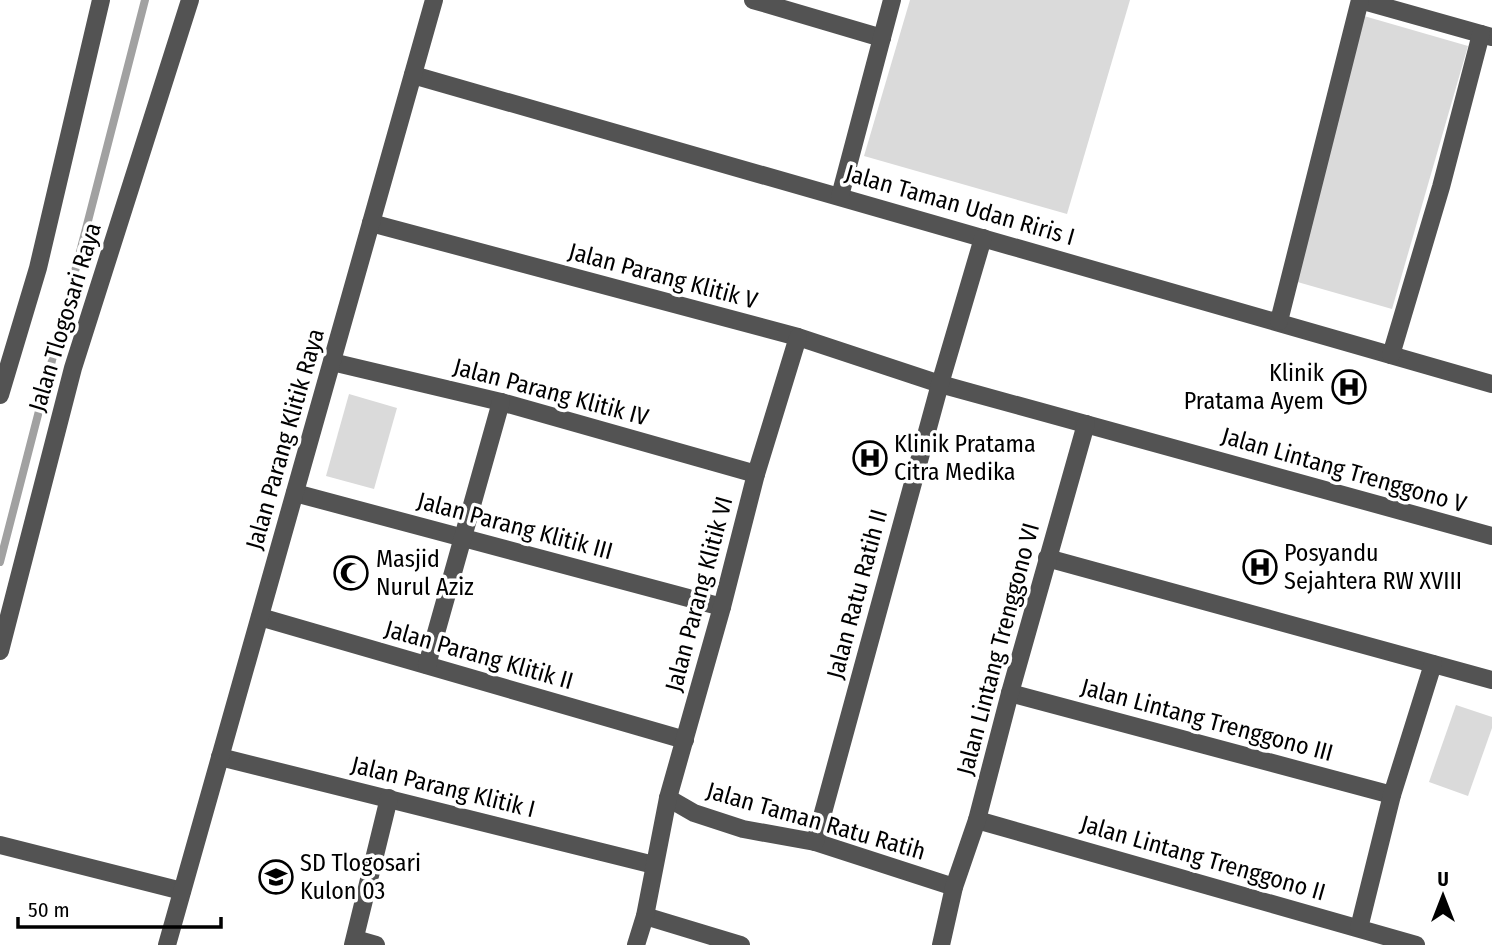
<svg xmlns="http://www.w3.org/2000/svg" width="1492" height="945" font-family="'Fira Sans Condensed',sans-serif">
  <rect width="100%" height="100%" fill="#fff"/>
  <!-- green -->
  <g fill="#dadada">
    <path d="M 910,0 L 1130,0 L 1067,214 L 864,156 Z"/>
    <path d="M 1364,16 L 1468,46 L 1392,309 L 1287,279 Z"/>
    <path d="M 349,394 L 397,408 L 374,489 L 326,476 Z"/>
    <path d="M 1456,705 L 1492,717 L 1492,728 L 1468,796 L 1429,782 Z"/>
  </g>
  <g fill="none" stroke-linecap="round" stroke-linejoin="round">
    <!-- stream -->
    <path stroke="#a1a1a1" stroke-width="8" d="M 0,562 L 145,0"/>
    <!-- minor -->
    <g stroke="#535353" stroke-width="18">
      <path d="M 753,0 L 882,38"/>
      <path d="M 1360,0 L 1492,37"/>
      <path d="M 413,75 L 1492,384"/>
      <path d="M 840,196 L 892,0"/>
      <path d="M 371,223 L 798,337 L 940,384 L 1492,536"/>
      <path d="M 1279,321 L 1360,0"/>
      <path d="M 1391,355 L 1441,187 L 1481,34"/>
      <path d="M 332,362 L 501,402 L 756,474"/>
      <path d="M 0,395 L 38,268 L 101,0"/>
      <path d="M 295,493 L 722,607"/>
      <path d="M 1047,558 L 1492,680"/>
      <path d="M 260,617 L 685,740"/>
      <path d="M 0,651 L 73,368 L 190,0"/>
      <path d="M 427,665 L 501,402"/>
      <path d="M 1010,693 L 1392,795"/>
      <path d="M 220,757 L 654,865"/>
      <path d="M 668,798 L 694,813 L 743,829 L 815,842 L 954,887"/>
      <path d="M 977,820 L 1416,945"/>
      <path d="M 815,842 L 940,384 L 983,238"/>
      <path d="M 0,845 L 182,891"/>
      <path d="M 645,916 L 741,945"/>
      <path d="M 1359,928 L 1392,795 L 1433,664"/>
      <path d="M 355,939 L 376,945"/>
      <path d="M 167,945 L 434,0"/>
      <path d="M 353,945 L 389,798"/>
      <path d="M 636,945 L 645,916 L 668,798 L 722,607 L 756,474 L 798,337"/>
      <path d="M 941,945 L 954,887 L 977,820 L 1010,693 L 1086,424"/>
    </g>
  </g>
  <!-- icons -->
  <defs>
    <symbol id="hospital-ring" viewBox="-11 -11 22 22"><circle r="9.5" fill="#fff" stroke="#000" stroke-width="1.5"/><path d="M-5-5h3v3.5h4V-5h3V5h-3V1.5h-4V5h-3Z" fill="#000"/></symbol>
    <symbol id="mosque-ring" viewBox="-11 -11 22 22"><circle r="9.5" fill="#fff" stroke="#000" stroke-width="1.5"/><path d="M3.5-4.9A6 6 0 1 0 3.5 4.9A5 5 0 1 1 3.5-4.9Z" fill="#000"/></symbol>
    <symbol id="school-ring" viewBox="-11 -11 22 22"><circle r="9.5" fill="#fff" stroke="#000" stroke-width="1.5"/><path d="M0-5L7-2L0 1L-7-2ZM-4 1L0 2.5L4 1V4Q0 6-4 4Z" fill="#000"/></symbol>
  </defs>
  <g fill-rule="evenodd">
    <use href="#hospital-ring" x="1330" y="368" width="38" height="38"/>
    <use href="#hospital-ring" x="851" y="439" width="38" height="38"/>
    <use href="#hospital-ring" x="1241" y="548" width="38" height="38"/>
    <use href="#mosque-ring" x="332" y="554" width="38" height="38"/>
    <use href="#school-ring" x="257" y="858" width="38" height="38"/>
  </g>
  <g text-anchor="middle" stroke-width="7" stroke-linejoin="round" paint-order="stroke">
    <!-- street labels -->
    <g font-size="24" fill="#000" stroke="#fff">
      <text transform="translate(960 205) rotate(16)" y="8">Jalan Taman Udan Riris I</text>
      <text transform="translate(663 276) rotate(15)" y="8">Jalan Parang Klitik V</text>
      <text transform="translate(65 317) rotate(-73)" y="8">Jalan Tlogosari Raya</text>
      <text transform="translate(551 392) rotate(15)" y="8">Jalan Parang Klitik IV</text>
      <text transform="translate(285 439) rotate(-74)" y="8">Jalan Parang Klitik Raya</text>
      <text transform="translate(1344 470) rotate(16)" y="8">Jalan Lintang Trenggono V</text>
      <text transform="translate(515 526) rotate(15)" y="8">Jalan Parang Klitik III</text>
      <text transform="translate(699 594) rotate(-75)" y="8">Jalan Parang Klitik VI</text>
      <text transform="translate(857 594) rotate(-75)" y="8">Jalan Ratu Ratih II</text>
      <text transform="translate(998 649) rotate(-75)" y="8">Jalan Lintang Trenggono VI</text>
      <text transform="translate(479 655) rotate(16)" y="8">Jalan Parang Klitik II</text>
      <text transform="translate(1207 720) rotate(15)" y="8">Jalan Lintang Trenggono III</text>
      <text transform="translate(443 787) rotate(14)" y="8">Jalan Parang Klitik I</text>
      <text transform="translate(816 821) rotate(16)" y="8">Jalan Taman Ratu Ratih</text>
      <text transform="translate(1203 858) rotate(16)" y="8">Jalan Lintang Trenggono II</text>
    </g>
    <!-- poi labels -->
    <g font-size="24" fill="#000" stroke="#fff" text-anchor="start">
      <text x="1324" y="381" text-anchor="end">Klinik<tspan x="1324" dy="28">Pratama Ayem</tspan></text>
      <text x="894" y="452">Klinik Pratama<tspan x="894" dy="28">Citra Medika</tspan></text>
      <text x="1284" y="561">Posyandu<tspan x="1284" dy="28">Sejahtera RW XVIII</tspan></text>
      <text x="376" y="567">Masjid<tspan x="376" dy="28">Nurul Aziz</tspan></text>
      <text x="300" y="871">SD Tlogosari<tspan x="300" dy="28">Kulon 03</tspan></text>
    </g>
  </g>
  <!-- north arrow -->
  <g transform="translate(1443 896)" stroke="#ffffff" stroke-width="5" paint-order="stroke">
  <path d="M0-5L12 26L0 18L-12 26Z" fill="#000000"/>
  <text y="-10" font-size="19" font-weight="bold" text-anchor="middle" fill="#000000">U</text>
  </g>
  <!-- scale -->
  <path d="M18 917v10h203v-10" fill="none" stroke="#000000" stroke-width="3.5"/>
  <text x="28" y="917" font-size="21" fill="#000000" stroke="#ffffff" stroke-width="5" paint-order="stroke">50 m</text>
</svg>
